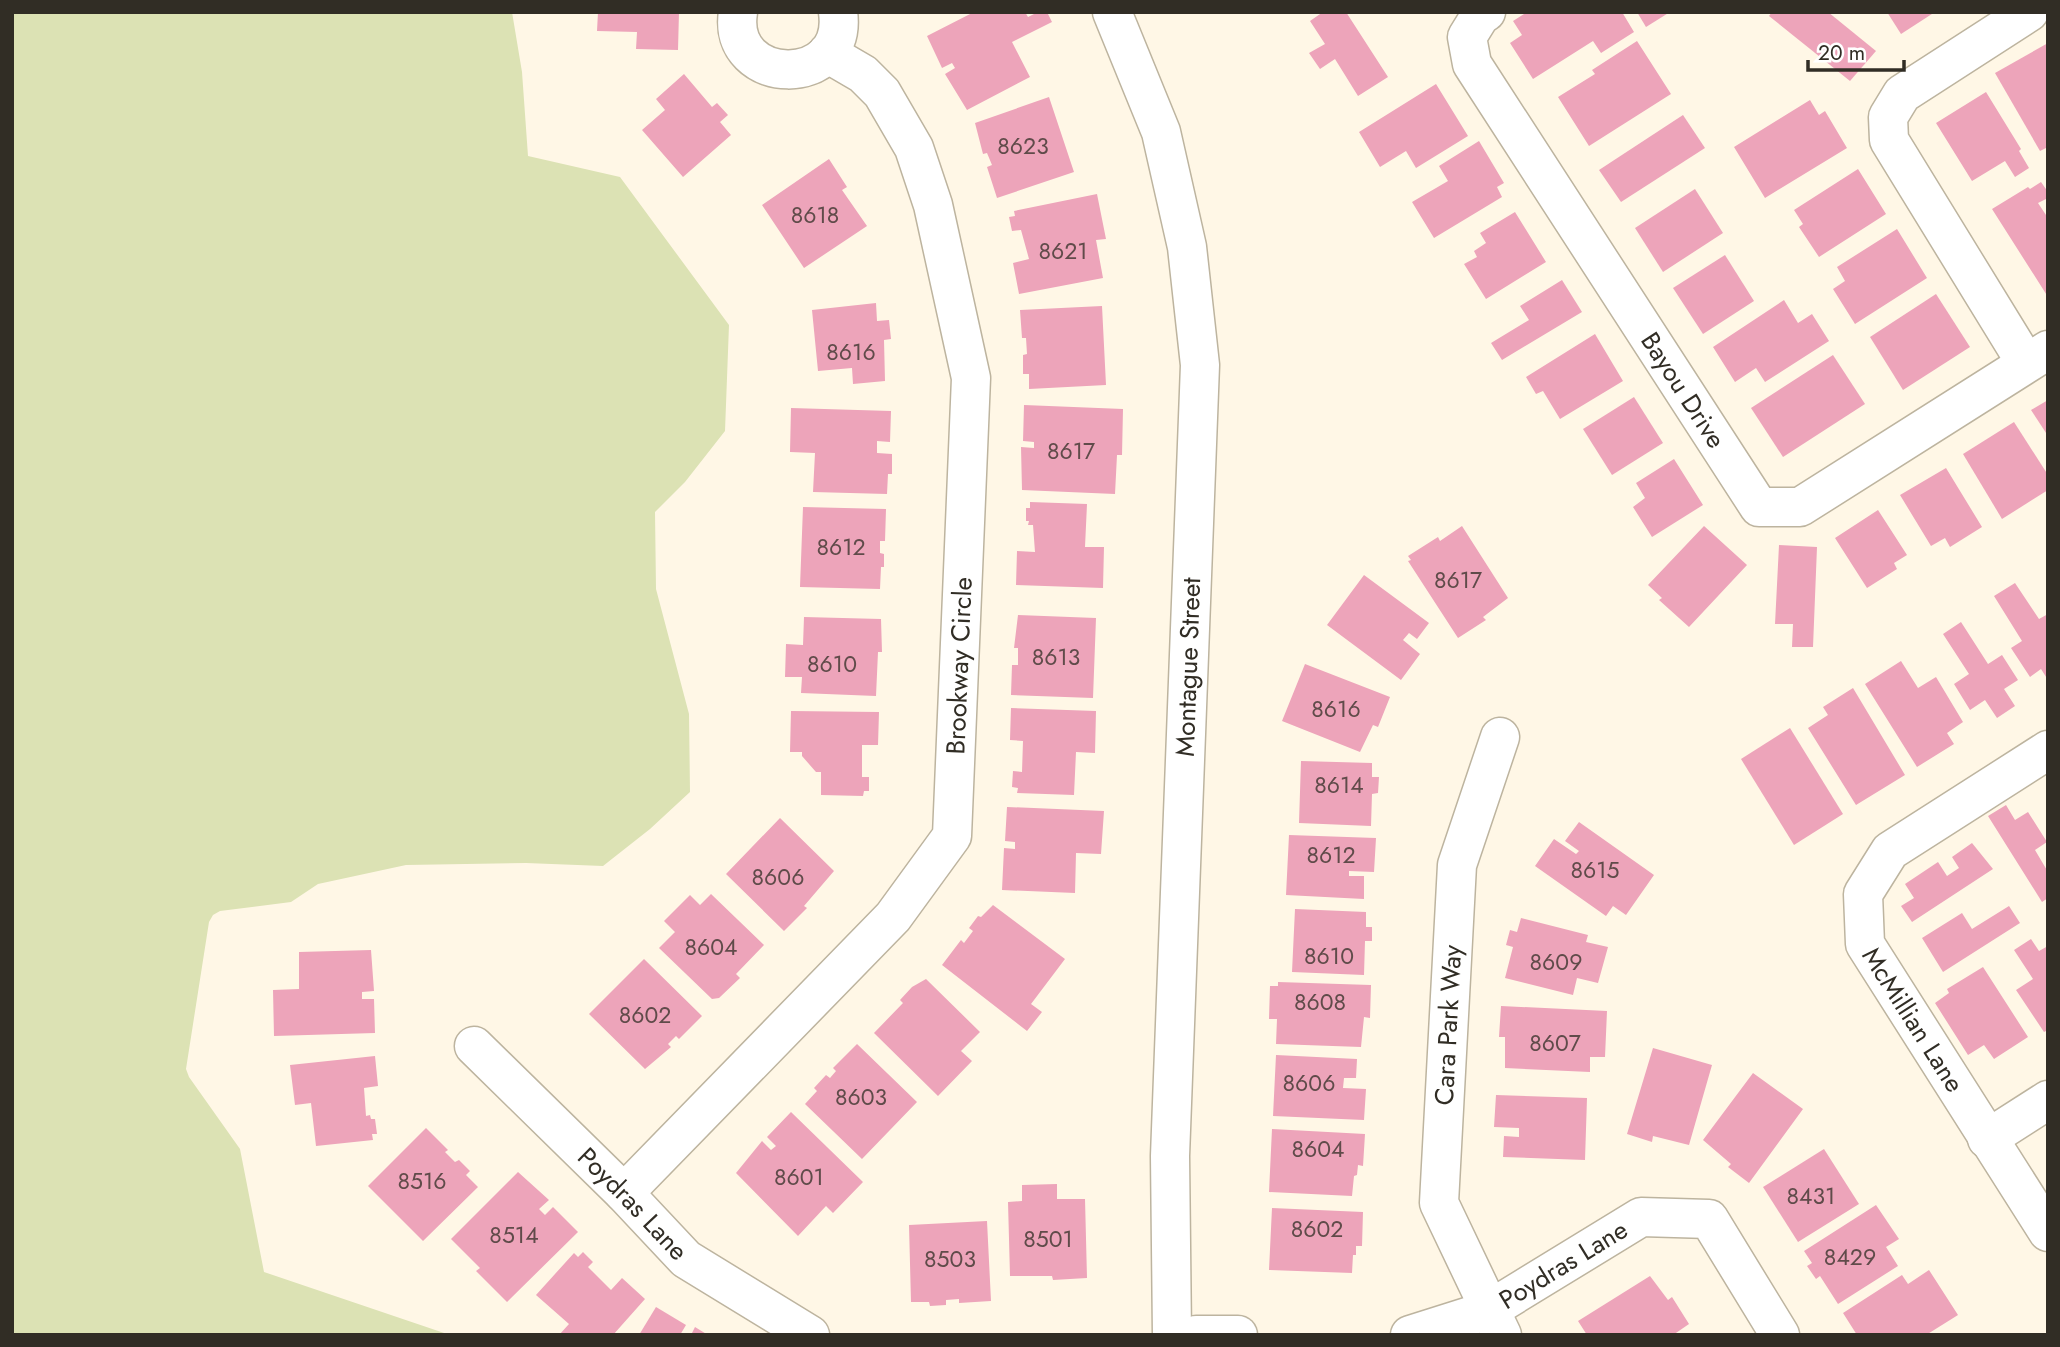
<svg xmlns="http://www.w3.org/2000/svg" width="2060" height="1347" font-family="Jost,sans-serif">
  <rect width="100%" height="100%" fill="#fff7e6"/>
  <!-- green -->
  <path fill="#dce2b4" d="M 12,12 L 512,12 L 522,72 L 528,156 L 620,177 L 729,325 L 725,431 L 685,482 L 655,512 L 656,589 L 689,714 L 690,792 L 650,829 L 603,866 L 526,863 L 406,865 L 318,884 L 291,902 L 220,911 L 213,915 L 209,922 L 186,1069 L 189,1077 L 240,1149 L 264,1272 L 450,1335 L 12,1335 Z"/>
  <!-- building -->
  <g fill="#eda4ba">
    <path d="M 598,12 L 679,12 L 678,50 L 636,49 L 637,32 L 597,31 Z"/>
    <path d="M 974,12 L 1025,12 L 1028,17 L 1038,12 L 1047,12 L 1052,22 L 1012,42 L 1030,77 L 967,110 L 945,74 L 955,68 L 952,63 L 942,68 L 927,36 Z"/>
    <path d="M 1323,12 L 1346,12 L 1388,77 L 1358,96 L 1335,59 L 1320,69 L 1309,53 L 1325,44 L 1310,21 Z"/>
    <path d="M 1527,12 L 1622,12 L 1634,32 L 1601,53 L 1593,41 L 1533,79 L 1510,43 L 1522,35 L 1513,21 Z"/>
    <path d="M 1637,12 L 1670,12 L 1646,27 Z"/>
    <path d="M 1772,12 L 1828,12 L 1876,51 L 1850,81 L 1769,16 Z"/>
    <path d="M 1887,12 L 1935,12 L 1901,34 Z"/>
    <path d="M 1637,41 L 1671,94 L 1589,146 L 1558,97 L 1595,74 L 1592,70 Z"/>
    <path d="M 2048,43 L 2048,147 L 2040,151 L 1995,73 Z"/>
    <path d="M 684,74 L 712,107 L 717,103 L 728,115 L 720,122 L 731,135 L 683,177 L 642,130 L 665,110 L 656,99 Z"/>
    <path d="M 1436,84 L 1468,136 L 1416,168 L 1406,151 L 1380,167 L 1359,132 Z"/>
    <path d="M 1986,92 L 2021,149 L 2019,151 L 2029,168 L 2015,177 L 2005,161 L 1972,181 L 1936,123 Z"/>
    <path d="M 1049,97 L 1074,172 L 997,198 L 987,167 L 992,165 L 987,153 L 983,154 L 975,123 Z"/>
    <path d="M 1810,100 L 1819,115 L 1825,111 L 1847,148 L 1765,198 L 1734,147 Z"/>
    <path d="M 1683,115 L 1705,148 L 1621,202 L 1599,170 Z"/>
    <path d="M 1479,141 L 1504,183 L 1497,187 L 1502,197 L 1434,238 L 1412,202 L 1448,181 L 1439,166 Z"/>
    <path d="M 829,159 L 847,187 L 842,190 L 867,226 L 804,268 L 762,205 Z"/>
    <path d="M 1858,169 L 1886,214 L 1819,257 L 1799,227 L 1803,224 L 1794,210 Z"/>
    <path d="M 2041,182 L 2048,192 L 2048,198 L 2038,203 L 2048,218 L 2048,297 L 1992,209 L 2028,187 L 2030,189 Z"/>
    <path d="M 1695,189 L 1723,233 L 1663,272 L 1635,228 Z"/>
    <path d="M 1097,194 L 1106,239 L 1096,240 L 1103,278 L 1019,294 L 1013,263 L 1029,259 L 1021,230 L 1012,231 L 1009,217 L 1015,216 L 1014,211 Z"/>
    <path d="M 1515,212 L 1546,262 L 1486,299 L 1464,264 L 1477,257 L 1474,251 L 1486,243 L 1480,233 Z"/>
    <path d="M 1897,229 L 1927,278 L 1855,324 L 1833,289 L 1845,281 L 1837,267 Z"/>
    <path d="M 1725,255 L 1754,301 L 1703,334 L 1673,288 Z"/>
    <path d="M 1562,280 L 1582,312 L 1502,360 L 1491,343 L 1529,320 L 1520,306 Z"/>
    <path d="M 1936,294 L 1970,347 L 1903,390 L 1870,337 Z"/>
    <path d="M 1784,300 L 1798,323 L 1812,314 L 1829,341 L 1765,382 L 1756,368 L 1735,382 L 1713,347 Z"/>
    <path d="M 876,303 L 877,321 L 889,320 L 891,339 L 884,340 L 885,381 L 853,384 L 852,368 L 818,371 L 812,310 Z"/>
    <path d="M 1102,306 L 1106,385 L 1029,389 L 1029,374 L 1023,374 L 1023,355 L 1027,354 L 1026,338 L 1022,338 L 1020,310 Z"/>
    <path d="M 1595,334 L 1623,381 L 1560,419 L 1543,391 L 1536,394 L 1526,377 Z"/>
    <path d="M 1833,355 L 1865,404 L 1783,457 L 1751,408 Z"/>
    <path d="M 1634,397 L 1663,443 L 1612,475 L 1583,429 Z"/>
    <path d="M 2048,400 L 2048,436 L 2031,410 Z"/>
    <path d="M 1024,405 L 1123,409 L 1122,455 L 1117,455 L 1115,494 L 1022,490 L 1021,447 L 1034,448 L 1034,442 L 1023,441 Z"/>
    <path d="M 791,408 L 891,411 L 890,442 L 877,441 L 877,453 L 892,454 L 892,474 L 888,474 L 887,494 L 813,492 L 815,453 L 790,452 Z"/>
    <path d="M 2014,422 L 2048,475 L 2048,490 L 2002,519 L 1963,454 Z"/>
    <path d="M 1674,459 L 1703,505 L 1652,537 L 1633,507 L 1645,498 L 1636,483 Z"/>
    <path d="M 1946,468 L 1982,527 L 1950,547 L 1945,538 L 1931,546 L 1900,495 Z"/>
    <path d="M 1030,502 L 1087,504 L 1085,547 L 1104,547 L 1103,588 L 1016,585 L 1017,551 L 1035,552 L 1033,525 L 1028,525 L 1029,521 L 1026,521 L 1026,508 L 1030,508 Z"/>
    <path d="M 803,507 L 886,509 L 885,541 L 880,541 L 880,553 L 884,554 L 884,567 L 881,567 L 880,589 L 800,587 Z"/>
    <path d="M 1878,510 L 1907,555 L 1894,563 L 1897,569 L 1867,588 L 1835,538 Z"/>
    <path d="M 1462,526 L 1508,598 L 1483,617 L 1486,620 L 1458,638 L 1408,561 L 1411,560 L 1408,556 L 1438,537 L 1440,541 Z"/>
    <path d="M 1704,526 L 1747,565 L 1689,627 L 1659,600 L 1662,598 L 1648,585 Z"/>
    <path d="M 1779,545 L 1817,547 L 1813,647 L 1792,647 L 1793,624 L 1775,624 Z"/>
    <path d="M 1364,575 L 1429,623 L 1417,639 L 1409,633 L 1403,640 L 1420,654 L 1401,680 L 1327,625 Z"/>
    <path d="M 2015,583 L 2039,619 L 2048,614 L 2048,680 L 2041,669 L 2030,677 L 2011,648 L 2022,641 L 1994,596 Z"/>
    <path d="M 1018,615 L 1096,618 L 1093,698 L 1011,695 L 1012,665 L 1018,665 L 1018,648 L 1014,648 Z"/>
    <path d="M 804,617 L 881,619 L 882,652 L 878,652 L 876,696 L 801,693 L 802,677 L 785,677 L 786,644 L 803,645 Z"/>
    <path d="M 1961,622 L 1988,664 L 2002,655 L 2018,680 L 2004,689 L 2015,706 L 1997,718 L 1985,700 L 1970,710 L 1954,684 L 1969,674 L 1943,634 Z"/>
    <path d="M 1901,661 L 1918,688 L 1936,677 L 1963,722 L 1947,733 L 1954,744 L 1917,767 L 1865,684 Z"/>
    <path d="M 1305,664 L 1390,697 L 1378,727 L 1373,725 L 1360,752 L 1282,721 Z"/>
    <path d="M 1853,688 L 1905,775 L 1856,805 L 1808,728 L 1828,715 L 1823,707 Z"/>
    <path d="M 1011,708 L 1096,711 L 1095,753 L 1076,752 L 1074,795 L 1017,793 L 1018,788 L 1012,787 L 1013,771 L 1022,772 L 1023,741 L 1010,740 Z"/>
    <path d="M 791,711 L 879,712 L 878,745 L 862,745 L 862,777 L 869,777 L 869,791 L 864,791 L 863,796 L 821,795 L 821,772 L 816,772 L 802,756 L 802,752 L 790,752 Z"/>
    <path d="M 1790,728 L 1843,814 L 1794,845 L 1741,759 Z"/>
    <path d="M 1301,761 L 1372,763 L 1372,777 L 1379,777 L 1378,793 L 1372,794 L 1371,826 L 1299,823 Z"/>
    <path d="M 2006,805 L 2015,820 L 2028,812 L 2047,842 L 2035,850 L 2048,872 L 2048,898 L 2042,902 L 1988,816 Z"/>
    <path d="M 1007,807 L 1104,811 L 1101,854 L 1076,853 L 1075,893 L 1002,890 L 1004,848 L 1015,849 L 1015,842 L 1005,841 Z"/>
    <path d="M 780,818 L 834,871 L 804,906 L 807,908 L 784,931 L 726,874 Z"/>
    <path d="M 1579,822 L 1654,875 L 1626,915 L 1613,906 L 1606,916 L 1535,866 L 1554,839 L 1576,854 L 1579,851 L 1565,841 Z"/>
    <path d="M 1289,835 L 1376,838 L 1374,872 L 1349,871 L 1349,876 L 1364,876 L 1364,899 L 1286,895 Z"/>
    <path d="M 1972,843 L 1993,869 L 1912,922 L 1901,906 L 1914,898 L 1905,884 L 1938,862 L 1947,876 L 1959,868 L 1952,857 Z"/>
    <path d="M 711,894 L 764,945 L 736,974 L 740,978 L 719,998 L 712,999 L 659,948 L 675,932 L 664,921 L 690,895 L 700,905 Z"/>
    <path d="M 993,905 L 1065,959 L 1031,1004 L 1042,1012 L 1027,1031 L 942,965 L 961,940 L 964,943 L 973,931 L 969,928 L 978,916 L 981,917 Z"/>
    <path d="M 2009,906 L 2020,923 L 1943,972 L 1922,938 L 1962,913 L 1972,929 Z"/>
    <path d="M 1295,909 L 1366,912 L 1366,927 L 1372,927 L 1372,941 L 1365,941 L 1364,975 L 1292,972 Z"/>
    <path d="M 1521,918 L 1588,935 L 1586,942 L 1608,947 L 1598,983 L 1577,978 L 1573,995 L 1505,978 L 1513,947 L 1506,945 L 1510,930 L 1517,932 Z"/>
    <path d="M 2031,939 L 2039,951 L 2048,946 L 2048,1030 L 2044,1032 L 2016,990 L 2033,979 L 2014,950 Z"/>
    <path d="M 371,950 L 374,991 L 362,992 L 362,999 L 374,999 L 375,1033 L 274,1036 L 273,990 L 299,989 L 299,952 Z"/>
    <path d="M 644,959 L 702,1016 L 679,1039 L 676,1036 L 668,1044 L 671,1047 L 645,1069 L 589,1014 Z"/>
    <path d="M 1983,967 L 2028,1037 L 1994,1059 L 1984,1045 L 1968,1055 L 1935,1003 L 1949,993 L 1947,989 Z"/>
    <path d="M 926,979 L 980,1032 L 961,1051 L 972,1061 L 938,1096 L 874,1033 L 903,1003 L 900,1000 L 912,987 Z"/>
    <path d="M 1278,982 L 1371,985 L 1370,1018 L 1364,1017 L 1361,1047 L 1276,1044 L 1277,1019 L 1269,1019 L 1270,986 L 1278,986 Z"/>
    <path d="M 1501,1006 L 1607,1011 L 1605,1057 L 1590,1057 L 1590,1072 L 1505,1068 L 1505,1037 L 1499,1037 Z"/>
    <path d="M 857,1044 L 917,1102 L 862,1159 L 805,1104 L 817,1091 L 814,1088 L 826,1075 L 830,1078 L 836,1071 L 833,1068 Z"/>
    <path d="M 1653,1048 L 1712,1065 L 1689,1145 L 1653,1136 L 1652,1142 L 1627,1134 Z"/>
    <path d="M 1276,1055 L 1357,1059 L 1356,1078 L 1344,1078 L 1343,1088 L 1366,1089 L 1364,1120 L 1273,1116 Z"/>
    <path d="M 375,1056 L 378,1086 L 364,1088 L 366,1116 L 370,1115 L 371,1119 L 375,1119 L 377,1134 L 372,1134 L 373,1140 L 316,1146 L 311,1103 L 295,1105 L 290,1065 Z"/>
    <path d="M 1753,1073 L 1803,1109 L 1749,1183 L 1728,1167 L 1731,1164 L 1703,1140 Z"/>
    <path d="M 1496,1095 L 1587,1098 L 1585,1160 L 1503,1157 L 1504,1136 L 1519,1137 L 1519,1128 L 1494,1127 Z"/>
    <path d="M 791,1112 L 863,1182 L 833,1213 L 826,1206 L 798,1236 L 736,1173 L 762,1141 L 771,1150 L 776,1146 L 767,1137 Z"/>
    <path d="M 426,1128 L 448,1150 L 445,1152 L 455,1162 L 459,1160 L 470,1171 L 466,1175 L 478,1187 L 423,1241 L 368,1186 Z"/>
    <path d="M 1272,1129 L 1365,1134 L 1363,1166 L 1358,1165 L 1357,1175 L 1354,1176 L 1352,1196 L 1269,1192 Z"/>
    <path d="M 1824,1149 L 1859,1204 L 1798,1242 L 1763,1187 Z"/>
    <path d="M 518,1172 L 549,1200 L 539,1209 L 545,1215 L 553,1207 L 578,1232 L 507,1302 L 476,1271 L 480,1268 L 451,1239 Z"/>
    <path d="M 1057,1184 L 1057,1199 L 1085,1199 L 1087,1278 L 1053,1280 L 1052,1276 L 1010,1276 L 1008,1202 L 1022,1201 L 1022,1185 Z"/>
    <path d="M 1876,1205 L 1899,1239 L 1886,1247 L 1898,1266 L 1838,1304 L 1820,1276 L 1816,1279 L 1807,1266 L 1812,1263 L 1804,1251 Z"/>
    <path d="M 1272,1208 L 1363,1212 L 1362,1246 L 1356,1246 L 1356,1255 L 1353,1255 L 1352,1273 L 1269,1270 Z"/>
    <path d="M 987,1221 L 991,1301 L 959,1303 L 959,1299 L 946,1300 L 946,1305 L 930,1306 L 929,1302 L 911,1302 L 909,1225 Z"/>
    <path d="M 583,1252 L 593,1262 L 588,1267 L 611,1290 L 622,1278 L 645,1299 L 613,1335 L 559,1335 L 569,1324 L 536,1295 L 574,1253 L 578,1257 Z"/>
    <path d="M 1929,1270 L 1958,1315 L 1926,1335 L 1857,1335 L 1843,1313 L 1902,1275 L 1908,1284 Z"/>
    <path d="M 1650,1276 L 1668,1300 L 1672,1297 L 1689,1324 L 1673,1335 L 1587,1335 L 1578,1321 Z"/>
    <path d="M 656,1307 L 686,1325 L 680,1335 L 639,1335 Z"/>
    <path d="M 695,1327 L 708,1335 L 691,1335 Z"/>
  </g>
  <g fill="none" stroke-linecap="round" stroke-linejoin="round">
    <defs>
      <g id="minor">
        <path d="M 738,12 C 726,87 849,90 838,12"/>
        <path d="M 1112,12 L 1161,132 L 1187,247 L 1200,365 L 1170,1156 L 1172,1335"/>
        <path id="s1" d="M 1486,12 L 1480,16 L 1467,37 L 1472,64 L 1759,507 L 1800,507 L 2048,350"/>
        <path d="M 2026,363 L 1889,140 L 1888,117 L 1902,94 L 2029,12"/>
        <path d="M 1500,737 L 1457,865 L 1439,1203 L 1502,1335"/>
        <path id="s2" d="M 2048,750 L 1890,851 L 1863,894 L 1865,944 L 2048,1232"/>
        <path id="s3" d="M 474,1046 L 624,1193 L 686,1259 L 810,1335"/>
        <path d="M 1987,1139 L 2048,1100"/>
        <path id="s4" d="M 624,1193 L 893,917 L 952,836 L 971,378 L 933,205 L 914,148 L 882,93 L 863,74 L 827,53"/>
        <path d="M 1196,1335 L 1238,1335"/>
        <path id="s5" d="M 1410,1335 L 1489,1310 L 1641,1217 L 1709,1219 L 1780,1335"/>
      </g>
    </defs>
    <!-- minor casing -->
    <use href="#minor" stroke="#bdb49f" stroke-width="41"/>
    <!-- minor -->
    <use href="#minor" stroke="#fff" stroke-width="38"/>
  </g>
  <g text-anchor="middle" stroke-width="7" stroke-linejoin="round" paint-order="stroke">
    <!-- number labels -->
    <g font-size="23" fill="#604b4a">
      <text x="1023" y="154">8623</text>
      <text x="815" y="223">8618</text>
      <text x="1063" y="259">8621</text>
      <text x="851" y="360">8616</text>
      <text x="1071" y="459">8617</text>
      <text x="841" y="555">8612</text>
      <text x="1458" y="588">8617</text>
      <text x="1056" y="665">8613</text>
      <text x="832" y="672">8610</text>
      <text x="1336" y="717">8616</text>
      <text x="1339" y="793">8614</text>
      <text x="1331" y="863">8612</text>
      <text x="1595" y="878">8615</text>
      <text x="778" y="885">8606</text>
      <text x="711" y="955">8604</text>
      <text x="1329" y="964">8610</text>
      <text x="1556" y="970">8609</text>
      <text x="1320" y="1010">8608</text>
      <text x="645" y="1023">8602</text>
      <text x="1555" y="1051">8607</text>
      <text x="1309" y="1091">8606</text>
      <text x="861" y="1105">8603</text>
      <text x="1318" y="1157">8604</text>
      <text x="799" y="1185">8601</text>
      <text x="422" y="1189">8516</text>
      <text x="1811" y="1204">8431</text>
      <text x="1317" y="1237">8602</text>
      <text x="514" y="1243">8514</text>
      <text x="1048" y="1247">8501</text>
      <text x="1850" y="1265">8429</text>
      <text x="950" y="1267">8503</text>
    </g>
    <!-- street labels -->
    <g font-size="26" fill="#312d25" stroke="#fff">
      <text dy="9" stroke="none"><textPath href="#s1" startOffset="448">Bayou Drive</textPath></text>
      <text dy="9" stroke="none"><textPath href="#s4" startOffset="656">Brookway Circle</textPath></text>
      <text transform="translate(1188 667) rotate(-88)" y="9">Montague Street</text>
      <text dy="9" stroke="none"><textPath href="#s2" startOffset="378">McMillian Lane</textPath></text>
      <text transform="translate(1448 1025) rotate(-87)" y="9">Cara Park Way</text>
      <text dy="9" stroke="none"><textPath href="#s3" startOffset="224">Poydras Lane</textPath></text>
      <text dy="9" stroke="none"><textPath href="#s5" startOffset="170">Poydras Lane</textPath></text>
    </g>
  </g>
  <!-- border -->
  <rect width="2060" height="1347" fill="none" stroke="#312d25" stroke-width="28"/>
  <!-- scale -->
  <path d="M1808 60v10h96v-10" fill="none" stroke="#312d25" stroke-width="3.5"/>
  <text x="1818" y="60" font-size="21" fill="#312d25" stroke="#ffffff" stroke-width="5" paint-order="stroke">20 m</text>
</svg>
